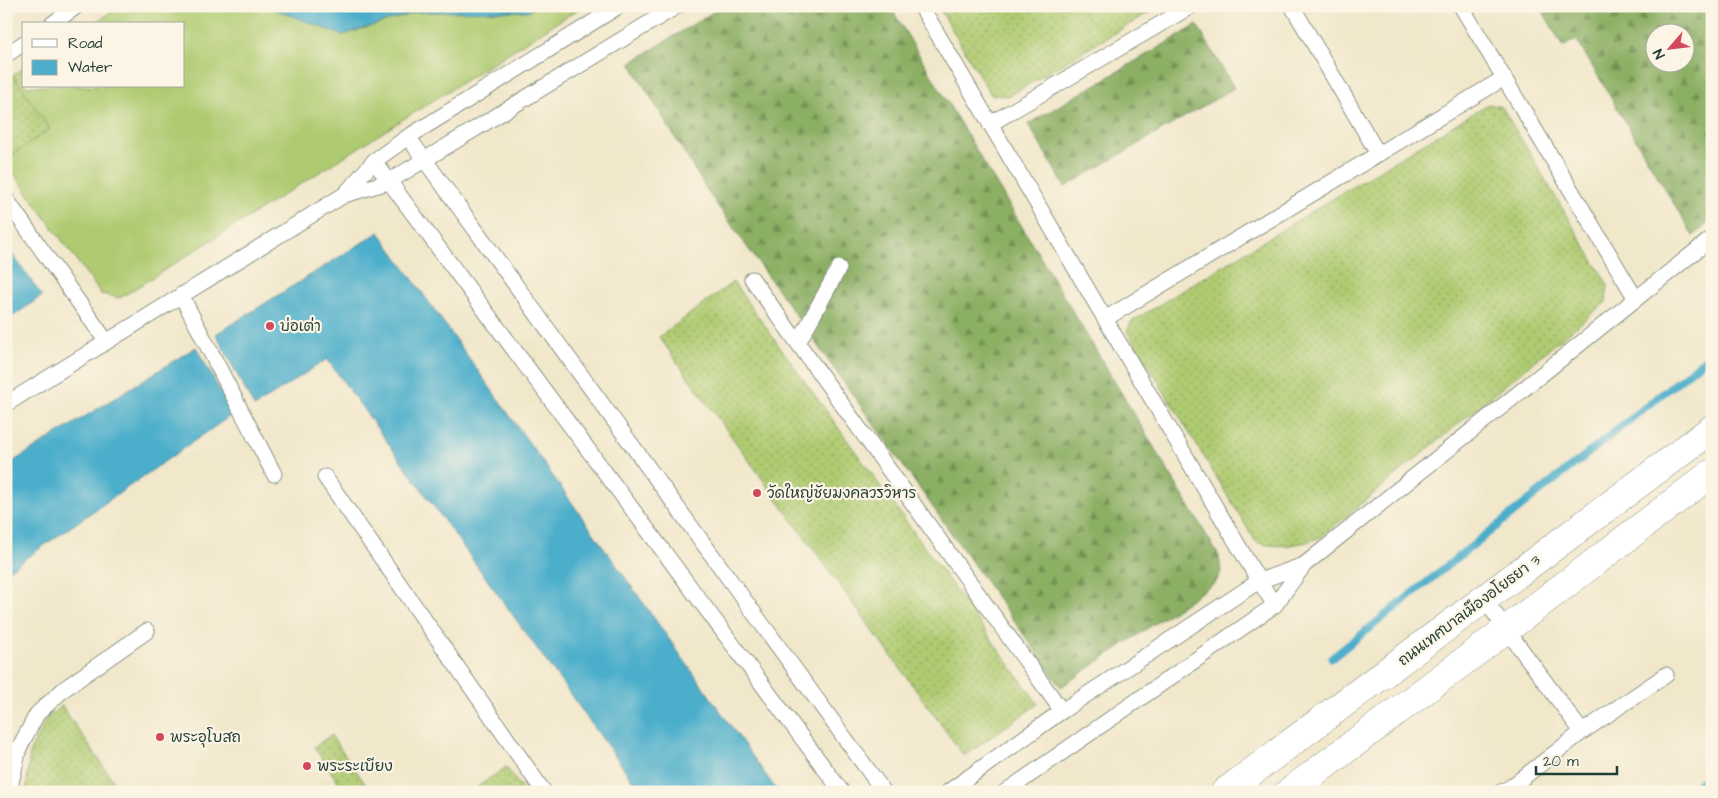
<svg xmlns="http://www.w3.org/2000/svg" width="1718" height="798" font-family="'Architects Daughter','Playpen Sans Thai',sans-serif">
  <defs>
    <pattern id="grass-dots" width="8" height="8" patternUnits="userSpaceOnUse" patternTransform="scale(1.25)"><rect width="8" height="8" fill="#afcb71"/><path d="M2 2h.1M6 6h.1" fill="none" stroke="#8ea65e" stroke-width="1.8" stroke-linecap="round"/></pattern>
    <pattern id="forest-firs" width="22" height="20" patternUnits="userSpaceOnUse" patternTransform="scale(1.25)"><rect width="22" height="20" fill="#8baf63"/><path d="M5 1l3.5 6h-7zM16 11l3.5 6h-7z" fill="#719052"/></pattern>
  </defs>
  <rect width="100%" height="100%" fill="#fcf5e5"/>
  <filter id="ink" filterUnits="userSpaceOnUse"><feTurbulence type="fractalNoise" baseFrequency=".02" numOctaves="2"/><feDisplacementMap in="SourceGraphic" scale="10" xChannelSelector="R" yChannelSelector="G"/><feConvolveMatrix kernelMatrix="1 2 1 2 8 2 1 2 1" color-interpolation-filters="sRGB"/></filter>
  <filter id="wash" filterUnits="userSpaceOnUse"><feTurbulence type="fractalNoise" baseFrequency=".0096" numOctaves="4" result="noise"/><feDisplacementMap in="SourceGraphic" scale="20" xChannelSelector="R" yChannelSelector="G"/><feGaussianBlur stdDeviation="1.12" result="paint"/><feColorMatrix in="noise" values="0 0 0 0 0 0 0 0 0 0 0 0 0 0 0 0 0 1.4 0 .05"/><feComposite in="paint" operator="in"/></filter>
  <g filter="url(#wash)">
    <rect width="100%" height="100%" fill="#f1e7cb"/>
    <!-- grass -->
    <g fill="url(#grass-dots)" stroke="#678452">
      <path d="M 938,6 L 1160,6 L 1009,96 L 991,95 Z"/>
      <path d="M 13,75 L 50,129 L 6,159 L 6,79 Z"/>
      <path d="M 1488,104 L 1502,107 L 1608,285 L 1606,302 L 1321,537 C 1302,545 1275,549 1256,542 L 1127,331 L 1131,322 Z"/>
      <path d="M 733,282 L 1038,704 L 964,756 L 659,337 Z"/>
      <path d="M 62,706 L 121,792 L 26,792 L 30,751 L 47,718 Z"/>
      <path d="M 331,735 L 371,792 L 345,792 L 314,747 Z"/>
      <path d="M 506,767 L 524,792 L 470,792 Z"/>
    </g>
    <!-- forest -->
    <g fill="url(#forest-firs)" stroke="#55764c" fill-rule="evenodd">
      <path d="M 723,6 L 890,6 L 1219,556 L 1221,572 L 1216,582 L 1061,687 L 708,192 L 630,63 Z"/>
      <path d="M 1540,6 L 1712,6 L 1712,220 L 1693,236 L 1576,39 L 1563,47 ZM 1656,32 L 1686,32 L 1686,62 L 1656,62 Z"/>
      <path d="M 1197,25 L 1234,88 L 1065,187 L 1028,124 Z"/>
    </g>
    <!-- garden -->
    <path fill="#afcb71" stroke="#678452" d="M 121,6 L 266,6 L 342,35 L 417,12 L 529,11 L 536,6 L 583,6 L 120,298 L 101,294 L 6,163 L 6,159 L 50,129 L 13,75 L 24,68 L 24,86 L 184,86 L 184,24 L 93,24 Z"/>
    <!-- water -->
    <g fill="#4caecb" stroke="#367680">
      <path d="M 266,6 L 536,6 L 529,11 L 417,12 L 342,35 Z"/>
      <path d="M 379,232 L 778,792 L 641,792 L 327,359 L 254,407 L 216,334 Z"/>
      <path d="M 6,245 L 42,296 L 6,321 Z"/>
      <path d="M 196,347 L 233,414 L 6,572 L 6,466 Z"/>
    </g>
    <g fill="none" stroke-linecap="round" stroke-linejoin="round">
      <!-- stream -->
      <path stroke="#4caecb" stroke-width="8" d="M 1332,658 L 1712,354"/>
      <!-- canal -->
      <path stroke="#4caecb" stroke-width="29" d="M 1705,792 L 1712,787"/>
    </g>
  </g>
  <g filter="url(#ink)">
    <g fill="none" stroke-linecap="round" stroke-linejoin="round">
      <defs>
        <g id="service">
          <path d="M 921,6 L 1259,581 L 1275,605"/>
          <path d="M 1292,6 L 1378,154"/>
          <path d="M 1461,6 L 1636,299"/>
          <path d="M 52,24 L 77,6"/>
          <path d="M 6,55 L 24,43"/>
          <path d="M 990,124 L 1191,6"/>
          <path d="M 408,137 L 884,792"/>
          <path d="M 374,161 L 842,792"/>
          <path d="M 345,194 L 374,161 L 408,137 L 619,6"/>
          <path d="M 6,199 L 106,341"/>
          <path d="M 752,279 L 1062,711"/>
          <path d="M 181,295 L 274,474"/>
          <path d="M 1105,319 L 1504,78"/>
          <path d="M 798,343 L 839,268"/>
          <path d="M 6,404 L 344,195 L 388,182 L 677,6"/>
          <path d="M 325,477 L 544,792"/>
          <path d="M 1484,599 L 1582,732"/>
          <path d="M 9,792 L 19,748 L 37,714 L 64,689 L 147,631"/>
          <path d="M 948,792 L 1062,711 L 1259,581 L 1304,565"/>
          <path d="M 1005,792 L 1275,605 L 1304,565 L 1712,238"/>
          <path d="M 1501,792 L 1511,787 L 1582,732 L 1666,675"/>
        </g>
        <g id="tertiary">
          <path d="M 1225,792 L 1712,429"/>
          <path d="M 1289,792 L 1507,629 L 1712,473"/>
        </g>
      </defs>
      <!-- service casing -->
      <use href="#service" stroke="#889280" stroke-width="17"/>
      <!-- tertiary casing -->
      <use href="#tertiary" stroke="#889280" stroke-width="29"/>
      <!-- service -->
      <use href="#service" stroke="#fff" stroke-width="15"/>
      <!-- tertiary -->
      <use href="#tertiary" stroke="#fff" stroke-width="28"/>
    </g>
  </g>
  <!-- markers -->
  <g fill="#d1495b" stroke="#fcf5e5" stroke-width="2">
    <circle cx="270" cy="326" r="5"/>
    <circle cx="757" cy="493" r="5"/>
    <circle cx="160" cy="737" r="5"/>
    <circle cx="307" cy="766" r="5"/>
  </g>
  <g text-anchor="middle" stroke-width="4.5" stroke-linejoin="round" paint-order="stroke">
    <!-- poi labels -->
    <g font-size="15" fill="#1f3d34" stroke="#fcf5e5" text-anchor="start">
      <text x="280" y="331">บ่อเต่า</text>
      <text x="767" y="498">วัดใหญ่ชัยมงคลวรวิหาร</text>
      <text x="170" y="742">พระอุโบสถ</text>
      <text x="317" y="771">พระระเบียง</text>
    </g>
    <!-- street labels -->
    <g font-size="15" fill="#1f3d34" stroke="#fcf5e5">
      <text transform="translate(1469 610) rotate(-37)" y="5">ถนนเทศบาลเมืองอโยธยา 3</text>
    </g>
  </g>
  <!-- margin -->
  <rect width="1718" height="798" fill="none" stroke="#fcf5e5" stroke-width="25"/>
  <!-- legend -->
  <rect x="22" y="22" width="162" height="65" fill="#fcf5e5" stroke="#a4ab9e"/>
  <rect x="32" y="39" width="25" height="8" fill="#ffffff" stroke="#a4ab9e"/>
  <text x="68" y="48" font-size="15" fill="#1f3d34">Road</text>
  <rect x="32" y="60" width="25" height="15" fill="#4caecb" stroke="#a4ab9e"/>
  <text x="68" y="72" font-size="15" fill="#1f3d34">Water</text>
  <!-- north arrow -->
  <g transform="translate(1670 48) rotate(242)"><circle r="24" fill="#fcf5e5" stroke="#a4ab9e"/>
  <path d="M0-4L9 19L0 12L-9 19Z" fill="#d1495b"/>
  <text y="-8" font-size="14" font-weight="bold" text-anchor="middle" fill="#1f3d34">N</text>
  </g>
  <!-- scale -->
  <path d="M1536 766v8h81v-8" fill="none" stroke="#1f3d34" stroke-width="2.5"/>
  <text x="1543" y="766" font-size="15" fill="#1f3d34" stroke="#fcf5e5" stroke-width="4" paint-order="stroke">20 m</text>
</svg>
